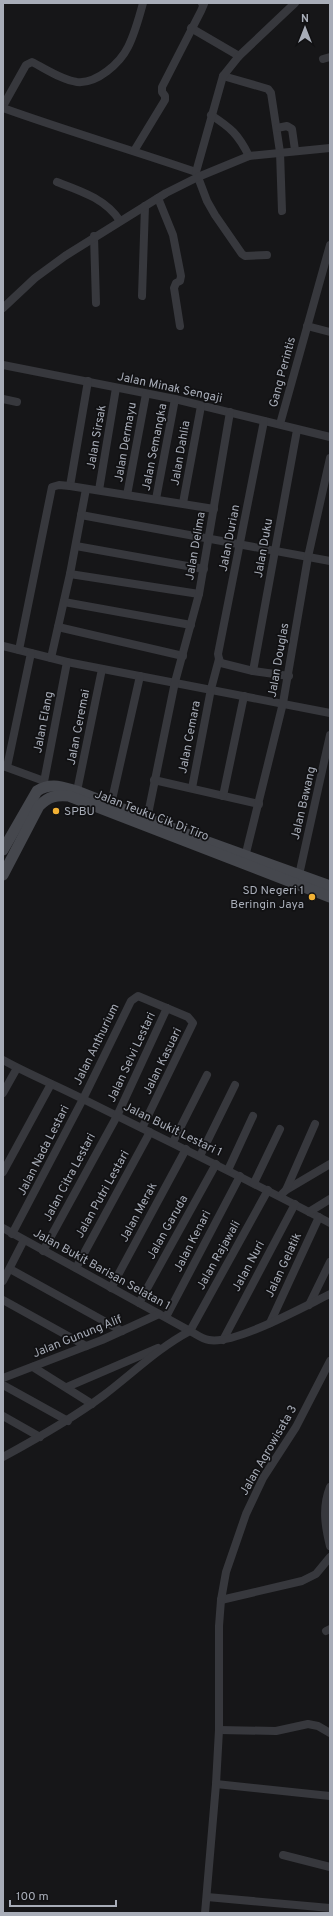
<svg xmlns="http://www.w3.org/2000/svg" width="333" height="1916" font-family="Overpass,sans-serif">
  <rect width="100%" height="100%" fill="#161618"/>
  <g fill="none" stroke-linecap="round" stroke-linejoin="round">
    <!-- street -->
    <g stroke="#37383d" stroke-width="8">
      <path d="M 191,28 L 239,56"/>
      <path d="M 323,59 L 330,57"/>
      <path d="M 223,76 L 268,89 L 271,93 L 280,152 L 282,211"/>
      <path d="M 3,106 L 26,65 L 32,62 C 46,69 62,80 77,82 C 97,84 120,63 128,47 C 135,33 139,18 143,3"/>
      <path d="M 3,108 C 67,131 132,150 196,172"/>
      <path d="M 211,115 C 231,128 238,134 249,156"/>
      <path d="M 277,128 L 287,126 L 292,129 L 295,150"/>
      <path d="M 134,151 L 165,100 L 165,96 L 162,92 L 162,87 L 201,11 L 204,4 L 202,3"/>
      <path d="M 57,182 C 81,191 106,199 120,221"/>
      <path d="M 158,198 L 173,235 L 181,276 L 180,281 L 176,283 L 174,288 L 180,326"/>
      <path d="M 94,236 L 96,303"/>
      <path d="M 267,255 L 245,256 L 242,254 L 215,215 L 207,201 L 196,172 L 223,76 L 239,56 L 295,3"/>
      <path d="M 142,296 L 145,206"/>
      <path d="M 3,308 L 35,278 L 65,256 L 166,193 L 198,177 L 249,156 L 330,148"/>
      <path d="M 307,326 L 330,332"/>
      <path d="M 3,365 L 175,399 L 330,437"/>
      <path d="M 3,399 L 17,402"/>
      <path d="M 280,424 L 330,245"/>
      <path d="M 70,486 L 88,381"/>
      <path d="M 99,490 L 116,388"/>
      <path d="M 127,495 L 146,394"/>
      <path d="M 156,499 L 175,399"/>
      <path d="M 183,503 L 201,406"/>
      <path d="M 81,515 L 330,561"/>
      <path d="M 76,546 L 204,569"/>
      <path d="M 70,574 L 199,594"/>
      <path d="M 64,602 L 191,625"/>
      <path d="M 58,627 L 183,656"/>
      <path d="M 3,646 L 67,662 L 330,713"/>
      <path d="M 19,650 L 52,487 L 59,485 L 70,486 L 214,509"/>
      <path d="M 51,658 L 70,574 L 86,489"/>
      <path d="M 219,659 L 221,663 L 253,671 L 289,676"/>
      <path d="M 253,671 L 297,430"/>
      <path d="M 3,766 L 44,781"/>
      <path d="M 7,767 L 31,653"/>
      <path d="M 154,780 L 259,804"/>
      <path d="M 43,787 L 67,662"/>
      <path d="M 192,788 L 211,689 L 219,659 L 218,654 L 264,421"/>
      <path d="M 77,791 L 102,669"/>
      <path d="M 223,796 L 244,696"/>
      <path d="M 111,804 L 140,676"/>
      <path d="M 146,824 L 175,682 L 199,594 L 230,412"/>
      <path d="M 244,861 L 283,703 L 308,557 L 330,458"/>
      <path d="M 299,875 L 330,735"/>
      <path d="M 3,1060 C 30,1075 58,1086 85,1100 C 167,1141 249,1180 330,1223"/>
      <path d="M 3,1093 L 17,1068"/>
      <path d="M 173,1142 L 207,1075"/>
      <path d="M 200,1156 L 235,1085"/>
      <path d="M 228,1170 L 253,1116"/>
      <path d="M 3,1172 L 51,1084"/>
      <path d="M 254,1183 L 280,1129"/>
      <path d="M 286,1190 L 330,1164"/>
      <path d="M 280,1196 L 286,1190 L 315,1124"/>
      <path d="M 309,1212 L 330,1199"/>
      <path d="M 3,1228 L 190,1331 L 268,1190"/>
      <path d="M 12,1234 L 83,1099 L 131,1001 L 138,996 L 188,1017 L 193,1023 L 142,1128"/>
      <path d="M 43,1251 L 117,1116 L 167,1008"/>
      <path d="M 76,1268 L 150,1132"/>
      <path d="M 10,1269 L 122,1331"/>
      <path d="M 3,1281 L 24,1240"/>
      <path d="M 111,1288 L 186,1149"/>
      <path d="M 3,1300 L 86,1346"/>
      <path d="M 139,1303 L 216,1164"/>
      <path d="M 309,1305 L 330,1262"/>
      <path d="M 166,1317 L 240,1176"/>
      <path d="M 270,1323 L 319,1217"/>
      <path d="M 223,1340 L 295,1204"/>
      <path d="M 33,1367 L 92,1404"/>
      <path d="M 3,1378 L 102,1340 L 159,1314"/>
      <path d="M 3,1385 L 68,1421"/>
      <path d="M 67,1387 L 158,1348"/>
      <path d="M 3,1416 L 40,1437"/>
      <path d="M 3,1457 C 38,1438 72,1419 104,1395 C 133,1373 158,1348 190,1331 C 196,1334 202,1339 209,1340 C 235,1345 305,1306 330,1294"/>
      <path d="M 330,1487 C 322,1507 325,1526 330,1546"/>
      <path d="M 221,1600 L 302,1581 L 316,1574 L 330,1557"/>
      <path d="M 326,1631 L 330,1629"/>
      <path d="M 219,1730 L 276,1731 L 308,1724 L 318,1726 L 330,1733"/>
      <path d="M 216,1784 L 330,1796"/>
      <path d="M 283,1855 L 330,1867"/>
      <path d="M 207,1897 L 330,1908"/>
      <path d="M 205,1913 L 216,1784 L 219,1730 L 219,1626 L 221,1600 L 226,1572 L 246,1514 L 263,1478 L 296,1427 L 330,1361"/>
    </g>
    <!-- secondary -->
    <g stroke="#45474d" stroke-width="11">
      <path d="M 3,850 L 37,791 C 51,782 62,787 77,791 L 205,841 L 330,886"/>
      <path d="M 3,875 L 39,806 C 49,796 56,795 69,796 L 330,897"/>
    </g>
  </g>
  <!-- markers -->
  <g fill="#f2b134" stroke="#111113" stroke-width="1.5">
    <circle cx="56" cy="811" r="4"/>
    <circle cx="312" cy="897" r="4"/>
  </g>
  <g text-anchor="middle" stroke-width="3.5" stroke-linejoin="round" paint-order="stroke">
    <!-- street labels -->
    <g font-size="12" fill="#a8adb8" stroke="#111113">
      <text transform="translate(282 372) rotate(-75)" y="4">Gang Perintis</text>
      <text transform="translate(170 387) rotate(12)" y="4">Jalan Minak Sengaji</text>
      <text transform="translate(96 437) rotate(-80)" y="4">Jalan Sirsak</text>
      <text transform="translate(125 442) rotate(-80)" y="4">Jalan Dermayu</text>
      <text transform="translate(154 447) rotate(-79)" y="4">Jalan Semangka</text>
      <text transform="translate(180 453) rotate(-80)" y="4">Jalan Dahlia</text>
      <text transform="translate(229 538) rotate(-79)" y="4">Jalan Durian</text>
      <text transform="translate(195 546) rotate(-80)" y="4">Jalan Delima</text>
      <text transform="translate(263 548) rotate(-80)" y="4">Jalan Duku</text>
      <text transform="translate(278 660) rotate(-80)" y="4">Jalan Douglas</text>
      <text transform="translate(43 722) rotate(-79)" y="4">Jalan Elang</text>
      <text transform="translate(78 727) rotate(-79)" y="4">Jalan Ceremai</text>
      <text transform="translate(189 737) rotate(-79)" y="4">Jalan Cemara</text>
      <text transform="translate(303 803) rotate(-77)" y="4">Jalan Bawang</text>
      <text transform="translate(152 815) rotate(21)" y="4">Jalan Teuku Cik Di Tiro</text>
      <text transform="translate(96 1044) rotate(-64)" y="4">Jalan Anthurium</text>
      <text transform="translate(131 1057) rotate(-65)" y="4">Jalan Selvi Lestari</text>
      <text transform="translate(162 1061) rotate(-64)" y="4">Jalan Kasuari</text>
      <text transform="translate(173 1129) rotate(26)" y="4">Jalan Bukit Lestari 1</text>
      <text transform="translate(43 1150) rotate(-63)" y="4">Jalan Nada Lestari</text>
      <text transform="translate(69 1177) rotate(-62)" y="4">Jalan Citra Lestari</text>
      <text transform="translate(102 1194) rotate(-61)" y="4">Jalan Putri Lestari</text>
      <text transform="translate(138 1212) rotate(-62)" y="4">Jalan Merak</text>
      <text transform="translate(167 1227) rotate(-61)" y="4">Jalan Garuda</text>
      <text transform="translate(192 1241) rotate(-63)" y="4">Jalan Kenari</text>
      <text transform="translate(218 1255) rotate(-61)" y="4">Jalan Rajawali</text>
      <text transform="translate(283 1265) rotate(-65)" y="4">Jalan Gelatik</text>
      <text transform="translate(248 1266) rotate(-62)" y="4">Jalan Nuri</text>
      <text transform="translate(102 1269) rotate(29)" y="4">Jalan Bukit Barisan Selatan 1</text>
      <text transform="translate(77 1336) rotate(-22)" y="4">Jalan Gunung Alif</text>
      <text transform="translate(268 1450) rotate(-60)" y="4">Jalan Agrowisata 3</text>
    </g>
    <!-- poi labels -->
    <g font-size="12" fill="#a8adb8" stroke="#111113" text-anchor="start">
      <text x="64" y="815">SPBU</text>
      <text x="304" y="894" text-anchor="end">SD Negeri 1<tspan x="304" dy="14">Beringin Jaya</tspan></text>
    </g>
  </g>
  <!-- border -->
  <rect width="333" height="1916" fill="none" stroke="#a8adb8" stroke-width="8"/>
  <!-- north arrow -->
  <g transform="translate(305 28)" stroke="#111113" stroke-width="3" paint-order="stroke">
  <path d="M0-3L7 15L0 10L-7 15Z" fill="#a8adb8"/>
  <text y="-6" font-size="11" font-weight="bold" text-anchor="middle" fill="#a8adb8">N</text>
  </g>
  <!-- scale -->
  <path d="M10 1900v6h106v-6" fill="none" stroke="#a8adb8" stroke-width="2"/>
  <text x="16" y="1900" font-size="12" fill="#a8adb8" stroke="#111113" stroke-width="3" paint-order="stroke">100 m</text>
</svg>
